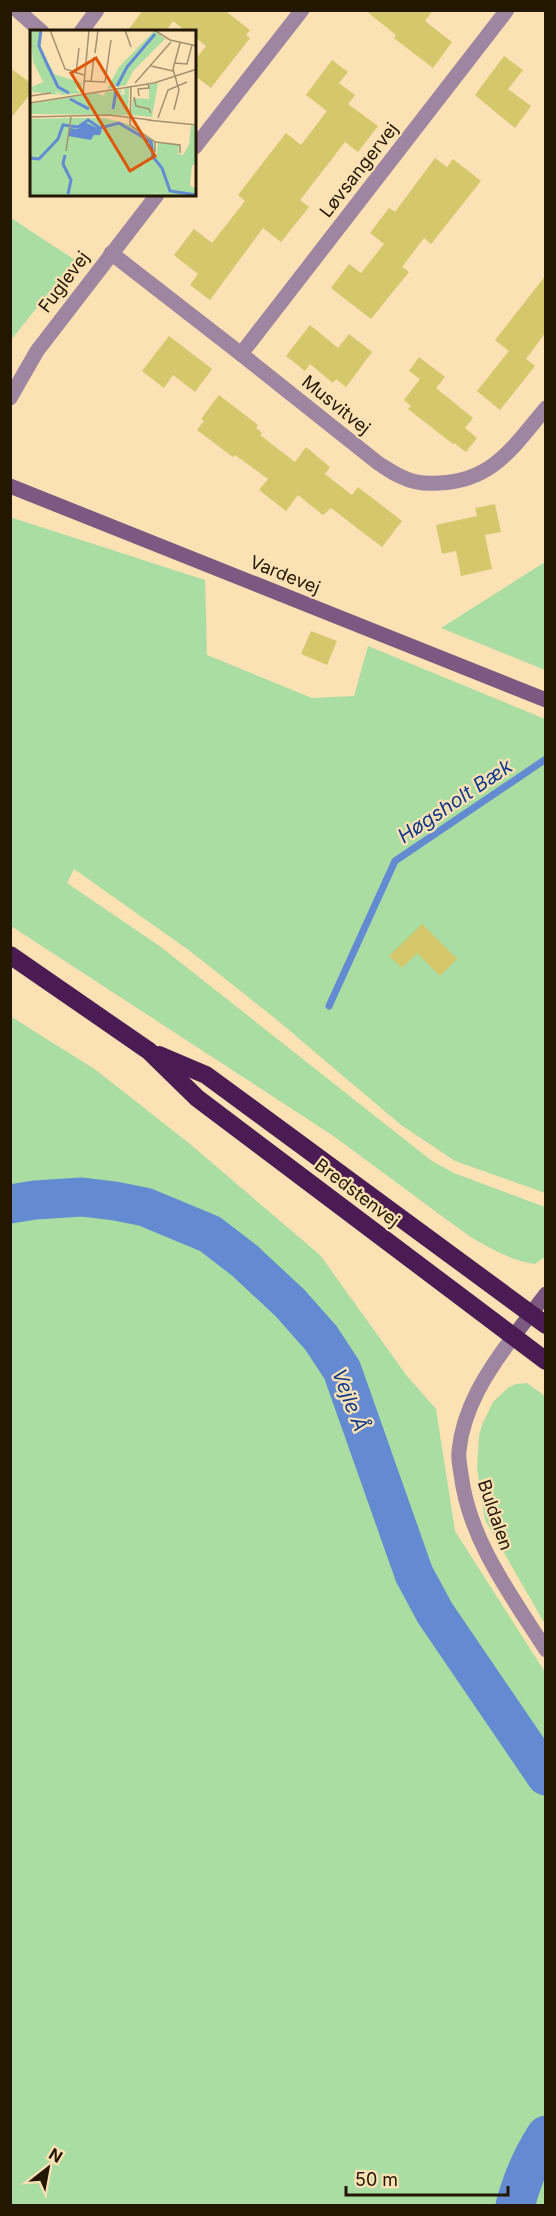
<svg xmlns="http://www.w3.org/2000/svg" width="556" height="2216" font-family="Inter,sans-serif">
  <rect width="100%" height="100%" fill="#fbe1b4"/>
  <!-- green -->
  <g fill="#a9dda2">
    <path d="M 11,218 L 75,260 L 11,340 Z"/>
    <path d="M 10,517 L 205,580 L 207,655 L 312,698 L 354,696 L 368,646 L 545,719 L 545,1193 L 455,1161 L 401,1125 L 277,1020 L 190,951 L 74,869 L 67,883 L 161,947 L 432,1161 L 454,1173 L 545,1207 L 545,1257 L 535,1264 C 510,1260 491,1249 469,1236 L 332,1135 L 11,926 Z"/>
    <path d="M 545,562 L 545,670 L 441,628 Z"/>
    <path d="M 10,1016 L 96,1070 L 190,1144 L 320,1255 L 407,1376 L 436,1409 L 455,1531 L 545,1672 L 545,2205 L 11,2205 Z"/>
    <path d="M 527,1383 L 545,1396 L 545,1624 L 485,1520 L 477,1468 L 479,1436 L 482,1425 L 493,1402 L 508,1388 L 516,1384 Z"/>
  </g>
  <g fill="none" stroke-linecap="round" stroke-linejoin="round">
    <!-- stream -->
    <path stroke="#648bd1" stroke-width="7" d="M 329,1006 L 395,861 L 546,759"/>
    <!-- river -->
    <g stroke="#648bd1" stroke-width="39">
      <path d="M 10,1204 L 35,1200 L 82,1197 L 115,1201 L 145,1207 L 210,1234 L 245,1261 L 290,1303 L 321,1338 L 342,1370 L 414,1574 L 435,1613 L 546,1776"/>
      <path d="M 515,2206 C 522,2179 531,2158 546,2135"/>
    </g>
  </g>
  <!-- building -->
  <g fill="#d4c76c">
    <path d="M 143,10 L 224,10 L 250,30 L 246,35 L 250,38 L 211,88 L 195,76 L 195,60 L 206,46 L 195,37 L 195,32 L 187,32 L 173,21 L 165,32 L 127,32 Z"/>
    <path d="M 365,10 L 433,10 L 425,21 L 452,42 L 433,68 L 394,38 L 396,35 Z"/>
    <path d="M 504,56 L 523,70 L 508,89 L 531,106 L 515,128 L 475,95 Z"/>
    <path d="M 332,60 L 348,72 L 339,83 L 355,95 L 348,104 L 378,126 L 358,152 L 345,142 L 300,200 L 309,207 L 281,242 L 263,228 L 210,300 L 190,285 L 198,274 L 174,255 L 194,229 L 212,243 L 245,201 L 238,195 L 286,133 L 301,145 L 327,111 L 306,95 Z"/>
    <path d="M 10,68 L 32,84 L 32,92 L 10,119 Z"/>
    <path d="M 435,158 L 447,167 L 453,159 L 481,181 L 431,244 L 424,238 L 402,267 L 409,272 L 371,319 L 331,288 L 349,264 L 361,273 L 384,244 L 370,233 L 389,208 L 395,212 Z"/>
    <path d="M 546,275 L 546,332 L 526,359 L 535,366 L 500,410 L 477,391 L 509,351 L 495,340 Z"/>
    <path d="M 310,325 L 338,348 L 349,334 L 372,352 L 346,387 L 336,379 L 333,383 L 310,364 L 305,371 L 286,356 Z"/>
    <path d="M 169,336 L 212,369 L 195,392 L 173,375 L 164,388 L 142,371 Z"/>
    <path d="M 419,357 L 445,377 L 436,388 L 473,418 L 465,428 L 477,438 L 466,452 L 454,443 L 453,444 L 408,409 L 411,406 L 404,400 L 420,379 L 409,371 Z"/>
    <path d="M 219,395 L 258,425 L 256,428 L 262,433 L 260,435 L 295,462 L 306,447 L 330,467 L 325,474 L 352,495 L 358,487 L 402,521 L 382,547 L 331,508 L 323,515 L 298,495 L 286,511 L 259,490 L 268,479 L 235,455 L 233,457 L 197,430 L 204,421 L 201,419 Z"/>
    <path d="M 495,504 L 501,532 L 485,535 L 492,569 L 461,576 L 456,551 L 442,554 L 436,525 L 477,516 L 475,508 Z"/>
    <path d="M 311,631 L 337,641 L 327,665 L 301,654 Z"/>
    <path d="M 422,924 L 457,959 L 440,976 L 417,953 L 402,968 L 389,956 Z"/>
  </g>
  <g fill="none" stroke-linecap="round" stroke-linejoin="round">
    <!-- street -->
    <g stroke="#9e86a1" stroke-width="15">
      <path d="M 17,10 L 42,32"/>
      <path d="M 81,32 L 97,10"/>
      <path d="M 195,147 L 302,10"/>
      <path d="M 111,253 L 241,354 L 378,463 C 386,468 394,474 402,477 C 414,483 426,484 439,483 C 493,481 514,446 546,408"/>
      <path d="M 241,354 L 507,10"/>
      <path d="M 10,398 L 37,351 L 157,195"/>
      <path d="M 513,1337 C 488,1370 463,1408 459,1451 C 458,1458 460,1467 461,1474 C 469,1540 511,1595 546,1650"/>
    </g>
    <!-- secondary -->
    <g stroke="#7b5980" stroke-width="15">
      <path d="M 10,486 L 546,700"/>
      <path d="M 513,1337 L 546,1294"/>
    </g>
    <!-- highway -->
    <g stroke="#4b1b53" stroke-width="18">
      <path d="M 10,955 L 149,1051 L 197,1098 L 546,1361"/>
      <path d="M 159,1055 L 206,1075 L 546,1325"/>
    </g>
  </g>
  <g text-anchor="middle" stroke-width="4.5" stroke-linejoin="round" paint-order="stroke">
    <!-- street labels -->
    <g font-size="18" fill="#231700" stroke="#fbe1b4">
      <text transform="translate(359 170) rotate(-52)" y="6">Løvsangervej</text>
      <text transform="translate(64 282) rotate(-53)" y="6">Fuglevej</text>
      <text transform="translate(336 405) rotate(39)" y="6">Musvitvej</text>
      <text transform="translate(285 575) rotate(22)" y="6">Vardevej</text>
      <text transform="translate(357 1193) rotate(37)" y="6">Bredstenvej</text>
      <text transform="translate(495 1515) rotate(71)" y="6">Buldalen</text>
    </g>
    <!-- water labels -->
    <g font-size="20" font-style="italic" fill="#103b8d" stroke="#fbe1b4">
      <text transform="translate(455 801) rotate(-34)" y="7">Høgsholt Bæk</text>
      <text transform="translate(350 1400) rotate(69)" y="7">Vejle Å</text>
    </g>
  </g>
  <!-- overview -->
  <g transform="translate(30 30)">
    <rect width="166" height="166" fill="#fbe1b4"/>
    <path d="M 0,0 L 11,0 L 10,16 L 24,44 L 52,53 L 51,58 L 45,59 L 52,63 L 32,65 L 25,61 L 28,65 L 3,62 L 1,57 L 13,52 L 3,31 ZM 124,1 L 135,9 L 103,41 L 96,55 L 77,59 L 89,37 ZM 128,53 L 122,87 L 101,85 L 103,68 L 119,69 L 119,55 ZM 99,58 L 98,85 L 0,84 L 0,74 L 66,63 L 74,66 L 75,62 L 92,60 L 90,64 L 95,65 L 94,59 ZM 41,88 L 74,88 L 98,94 L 124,112 L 126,128 L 128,113 L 149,115 L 148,124 L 153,125 L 159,115 L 161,96 L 166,96 L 166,133 L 162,136 L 160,155 L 166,159 L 166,166 L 130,166 L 125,162 L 128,166 L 0,166 L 0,89 Z" fill="#a9dda2"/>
    <path d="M 54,92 L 72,100 L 70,105 L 64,105 L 61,110 L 38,106 L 39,98 L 48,99 Z" fill="#648bd1"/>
    <path fill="none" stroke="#648bd1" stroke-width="3" d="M 11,0 L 9,16 L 17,34 L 28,57 L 39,63M 87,56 L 97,37 L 125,4M 40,69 L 59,79M 83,79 L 86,61M 35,125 L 33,134 L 41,150 L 38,164M 0,128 L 9,129 L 28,109 L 33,95 L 48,97 L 58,90 L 70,98 L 89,93 L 121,112 L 123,127 L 132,138 L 140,161 L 167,165"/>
    <path fill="none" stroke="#a5906c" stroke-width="1.5" d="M 20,0 L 35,39 L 54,45M 95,0 L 101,17M 124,0 L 140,10 L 167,16M 65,23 L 68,0M 144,33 L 157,34 L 162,15M 121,36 L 143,41M 46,44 L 49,18M 53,51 L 75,52 L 81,10M 61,52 L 64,27M 105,53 L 141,12M 101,57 L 100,95 L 125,112 L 125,122M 53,65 L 59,0M 0,66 L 21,63M 109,66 L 108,59 L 119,58 L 118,54M 104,67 L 106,76 L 119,79 L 121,83M 0,73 L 124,53 L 167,39M 144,80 L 149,60 L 143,39 L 150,13M 0,87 L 79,85 L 121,90M 128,88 L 138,60 L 157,52M 117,90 L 167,95M 125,112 L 150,115 L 150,123M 36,121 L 41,87"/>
    <path fill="#de560b" fill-opacity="0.15" stroke="#de560b" stroke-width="3" d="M 66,28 L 125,126 L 100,141 L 41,43 Z"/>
    <rect width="166" height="166" fill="none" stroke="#231700" stroke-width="3"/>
  </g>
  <!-- border -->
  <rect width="556" height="2216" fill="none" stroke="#231700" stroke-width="24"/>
  <!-- north arrow -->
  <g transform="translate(48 2168) rotate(31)" stroke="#fbe1b4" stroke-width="4.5" paint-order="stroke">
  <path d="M0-4.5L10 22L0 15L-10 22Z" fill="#231700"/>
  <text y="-9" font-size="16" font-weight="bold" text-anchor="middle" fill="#231700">N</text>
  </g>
  <!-- scale -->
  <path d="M346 2186v9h162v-9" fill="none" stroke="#231700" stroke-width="3"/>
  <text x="355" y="2186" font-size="18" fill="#231700" stroke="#fbe1b4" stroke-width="4.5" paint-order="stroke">50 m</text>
</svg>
